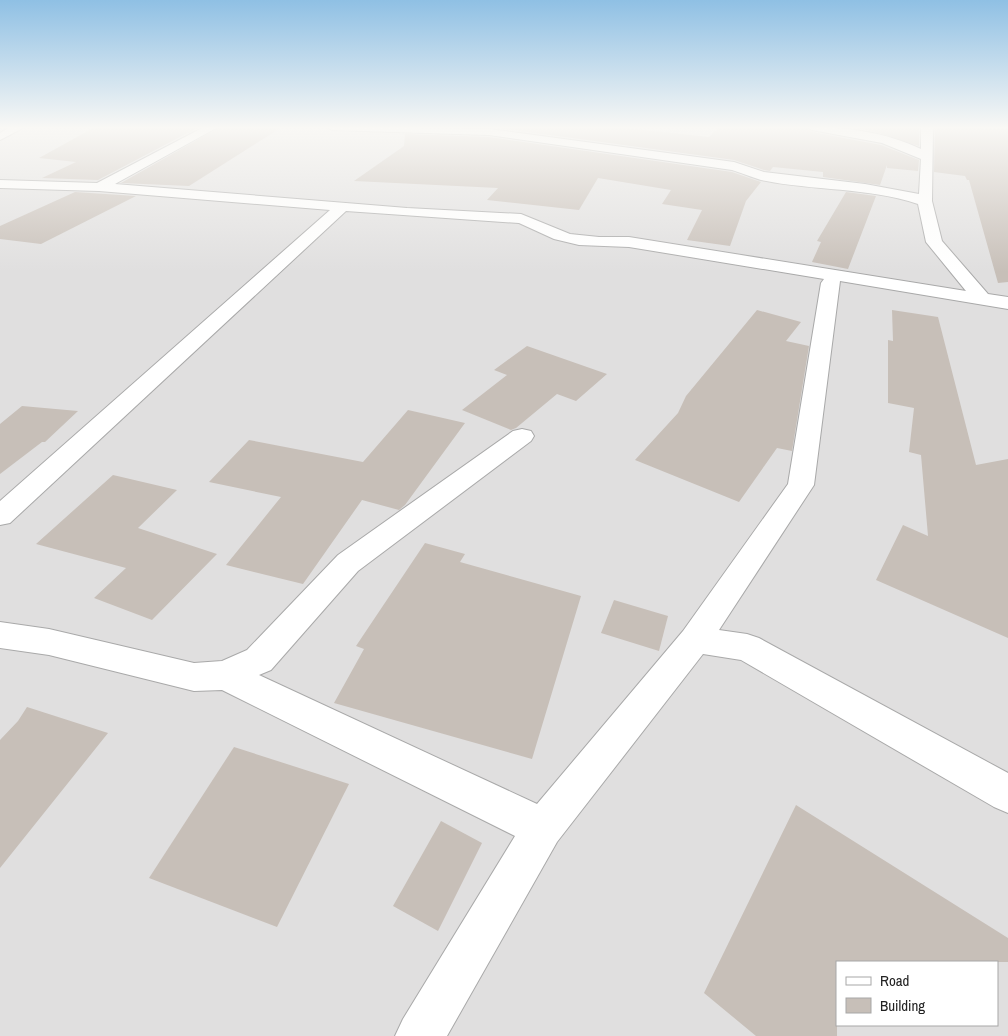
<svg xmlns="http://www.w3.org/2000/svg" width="1008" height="1036" font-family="'Archivo Narrow',sans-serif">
  <rect width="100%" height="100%" fill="#f2efe9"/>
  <!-- residential -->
  <path fill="#e0dfdf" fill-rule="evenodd" d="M 0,127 L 1008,127 L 1008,1036 L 0,1036 ZM 837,962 L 997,962 L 997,1025 L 837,1025 Z"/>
  <!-- building -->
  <g fill="#c7bfb8">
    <path d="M 95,127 L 199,127 L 98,180 L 42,178 L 76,162 L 39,158 Z"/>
    <path d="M 220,127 L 282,127 L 189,186 L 121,183 Z"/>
    <path d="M 491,127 L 616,127 L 709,137 L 719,127 L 805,127 L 812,132 L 881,145 L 919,160 L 918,171 L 887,168 L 887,165 L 880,185 L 823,177 L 823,172 L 773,167 L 770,171 L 764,170 L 734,160 Z"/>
    <path d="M 849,127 L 919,127 L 919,146 L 880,133 Z"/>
    <path d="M 935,127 L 1008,129 L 1008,282 L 998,283 L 969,180 L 967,180 L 965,176 L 934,172 Z"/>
    <path d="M 405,134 L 489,137 L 732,172 L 761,182 L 746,201 L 730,246 L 687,240 L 702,210 L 662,204 L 671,190 L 598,178 L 579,210 L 487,200 L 498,188 L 354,181 L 404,146 Z"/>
    <path d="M 75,192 L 136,196 L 41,244 L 0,239 L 0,226 Z"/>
    <path d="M 846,192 L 876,196 L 848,269 L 812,262 L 821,242 L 817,241 Z"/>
    <path d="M 757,310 L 801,322 L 786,341 L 809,346 L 792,451 L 777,448 L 739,502 L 635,460 L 678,413 L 686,396 Z"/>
    <path d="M 892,310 L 938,317 L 976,465 L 1008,459 L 1008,638 L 876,580 L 903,525 L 928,536 L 921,455 L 909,452 L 914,408 L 888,403 L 888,340 L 893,341 Z"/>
    <path d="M 527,346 L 607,374 L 576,401 L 557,394 L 516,428 L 511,430 L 462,410 L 507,375 L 494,370 Z"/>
    <path d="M 22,406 L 78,411 L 45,442 L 42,442 L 0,474 L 0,424 Z"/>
    <path d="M 408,410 L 465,423 L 405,505 L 399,510 L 362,500 L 303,584 L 226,565 L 281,497 L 209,482 L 249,440 L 363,462 Z"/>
    <path d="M 113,475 L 177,490 L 138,528 L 217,554 L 152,620 L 94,598 L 126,568 L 36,544 Z"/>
    <path d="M 425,543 L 465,554 L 460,562 L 581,596 L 532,759 L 334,703 L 364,649 L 356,646 Z"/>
    <path d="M 614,600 L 668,616 L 659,651 L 601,633 Z"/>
    <path d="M 27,707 L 108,733 L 0,868 L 0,740 L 18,721 Z"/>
    <path d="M 234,747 L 349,784 L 277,927 L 149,878 Z"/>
    <path d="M 796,805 L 1008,938 L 1008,962 L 837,962 L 837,1036 L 756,1036 L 704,993 Z"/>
    <path d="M 441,821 L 482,843 L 438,931 L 393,906 Z"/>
  </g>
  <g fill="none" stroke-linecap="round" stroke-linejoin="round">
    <defs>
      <g id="minor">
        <path d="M 10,127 L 25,127 L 0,140 L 0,133 Z"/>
        <path d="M 204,127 L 218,127 L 115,184 L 407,208 L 521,214 L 570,234 L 599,237 L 629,237 L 966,291 L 926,242 L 918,204 C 867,187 813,191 761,180 C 751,177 742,173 732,170 L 489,135 L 332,130 L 327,127 L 489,129 L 734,162 L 764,172 L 865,184 L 919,194 L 921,159 L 882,143 L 812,130 L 807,127 C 845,127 886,132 921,149 L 921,127 L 933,127 L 932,201 L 942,241 L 988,294 L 1008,297 L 1008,309 L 840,281 L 814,485 L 719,630 L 747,634 L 759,638 L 1008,773 L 1008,813 L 994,807 L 741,660 L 703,654 L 557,842 L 447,1036 L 395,1036 L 403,1019 L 515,836 L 222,690 L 194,691 L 49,655 L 0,648 L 0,622 L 49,629 L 194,663 L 222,661 L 247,650 L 338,555 L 513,431 L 522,429 L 531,431 L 534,436 L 531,441 L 358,571 L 271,670 L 259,675 L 537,804 L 683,631 L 788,484 L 821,283 L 824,279 L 629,247 L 579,245 L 554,239 L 519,223 L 346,211 L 10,523 L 0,525 L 0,501 L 330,210 L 99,191 L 0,188 L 0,180 L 97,183 Z"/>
      </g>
    </defs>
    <!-- minor casing -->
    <use href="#minor" stroke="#a9a9a9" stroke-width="2"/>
    <!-- minor -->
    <use href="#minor" fill="#fff" fill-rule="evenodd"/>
  </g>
  <!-- sky -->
  <linearGradient id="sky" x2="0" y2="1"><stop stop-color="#8fc0e4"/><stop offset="0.47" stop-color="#f9f8f5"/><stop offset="1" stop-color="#f9f8f5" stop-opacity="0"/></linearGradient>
  <rect width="1008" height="272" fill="url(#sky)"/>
  <!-- legend -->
  <rect x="836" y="961" width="162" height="65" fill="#ffffff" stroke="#a7a7a7"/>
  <rect x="846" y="977" width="25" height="8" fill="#ffffff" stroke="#a7a7a7"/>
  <text x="880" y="986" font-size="15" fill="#222222">Road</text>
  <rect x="846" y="998" width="25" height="15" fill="#c7bfb8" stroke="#a7a7a7"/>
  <text x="880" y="1011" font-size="15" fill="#222222">Building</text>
</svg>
